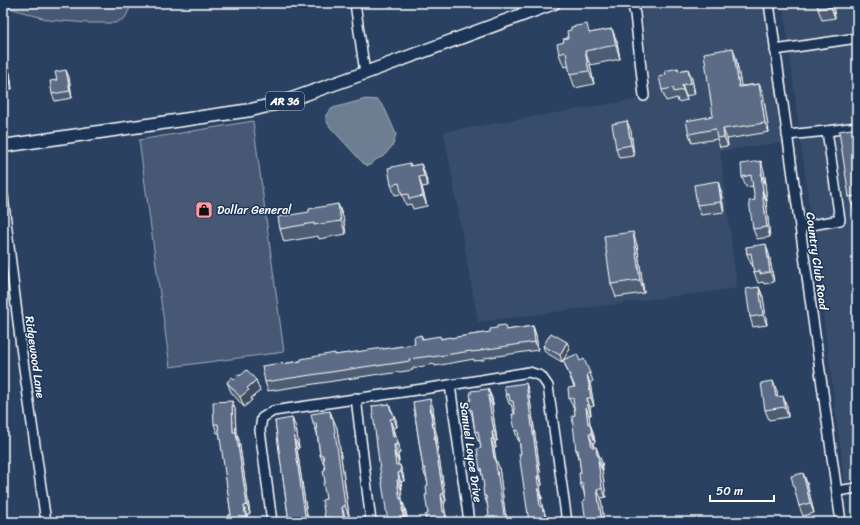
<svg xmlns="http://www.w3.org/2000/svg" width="860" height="525" font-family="Sriracha,sans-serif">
  <rect width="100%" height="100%" fill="#2a4161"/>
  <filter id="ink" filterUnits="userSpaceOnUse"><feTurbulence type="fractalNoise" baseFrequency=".025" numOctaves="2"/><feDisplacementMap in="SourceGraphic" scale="8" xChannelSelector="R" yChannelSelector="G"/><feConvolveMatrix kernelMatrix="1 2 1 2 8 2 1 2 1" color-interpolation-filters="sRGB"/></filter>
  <g filter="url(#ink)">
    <!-- built -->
    <g fill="#394e6c">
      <path d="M 639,3 L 765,3 L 784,142 L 720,151 L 737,288 L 478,322 L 444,132 L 650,97 L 643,16 Z"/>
      <path d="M 783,3 L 857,3 L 857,483 L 845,484 Z"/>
    </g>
    <!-- green -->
    <g fill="#465975" stroke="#a2acba">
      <path d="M 3,3 L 129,3 L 130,8 L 125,18 L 115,23 L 89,23 L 49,20 L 3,6 Z"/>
      <path d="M 253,121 L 284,352 L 170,367 L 139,140 Z"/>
    </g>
    <!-- water -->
    <path fill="#6d7d92" stroke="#a7b1be" d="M 366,99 L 378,100 L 385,109 L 396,134 L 393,145 L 384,156 L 375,160 L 373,163 L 368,166 L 363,163 L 330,127 L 326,120 L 326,115 L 329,111 L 333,108 Z"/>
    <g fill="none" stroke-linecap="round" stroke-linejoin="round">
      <defs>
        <g id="minor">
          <path d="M 355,3 L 365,73"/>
          <path d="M 523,3 L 524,13"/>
          <path d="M 632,3 L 635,14 L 644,96"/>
          <path d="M 769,3 L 841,522"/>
          <path d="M 775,50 L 857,38"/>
          <path d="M 827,131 L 857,127"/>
          <path d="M 787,135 L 827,131 L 840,220 L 800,227"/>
          <path d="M 3,196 L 21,347 L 46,522"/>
          <path d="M 450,385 L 469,522"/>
          <path d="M 356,398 L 371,522"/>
          <path d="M 837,491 L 857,488"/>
          <path d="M 272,522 L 260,430 L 262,418 L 273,411 L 450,385 L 529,372 L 541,376 L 548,386 L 567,522"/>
        </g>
        <path id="major" d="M 3,146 L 251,110 L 283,102 L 365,73 L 554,3"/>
      </defs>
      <!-- minor casing -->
      <use href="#minor" stroke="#fff" stroke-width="12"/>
      <!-- major casing -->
      <use href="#major" stroke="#fff" stroke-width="15"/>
      <!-- minor -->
      <use href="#minor" stroke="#1d3557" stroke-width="9"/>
      <!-- major -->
      <use href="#major" stroke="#1d3557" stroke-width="12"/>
    </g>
    <!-- wall -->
    <g fill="#4e5d73" stroke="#fff">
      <path d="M 833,3 L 835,18 L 822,20 L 818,9 Z"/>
      <path d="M 612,29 L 617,42 L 620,59 L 590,65 L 594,84 L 575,88 L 570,74 L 569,66 L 564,67 L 559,54 L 564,42 L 590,33 Z"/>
      <path d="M 736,58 L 741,86 L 759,84 L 763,94 L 769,132 L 727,139 L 728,146 L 720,147 L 717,139 L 692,143 L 689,134 L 713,116 Z"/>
      <path d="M 3,67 L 10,73 L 12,89 L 3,90 Z"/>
      <path d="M 678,68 L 679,71 L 688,69 L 692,79 L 695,94 L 686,96 L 687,100 L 678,102 L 677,98 L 666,101 L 662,90 L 666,75 Z"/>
      <path d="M 69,77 L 72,98 L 55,101 L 52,94 Z"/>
      <path d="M 857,128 L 857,210 L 854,210 L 849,197 Z"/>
      <path d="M 631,131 L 634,156 L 619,158 L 616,148 Z"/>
      <path d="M 410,163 L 411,166 L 421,164 L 425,174 L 428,186 L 422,187 L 427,206 L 413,209 L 411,204 L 406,205 L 402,194 L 395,195 L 391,185 Z"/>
      <path d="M 764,171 L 766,184 L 765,184 L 767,201 L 766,201 L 770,237 L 757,239 L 753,229 L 755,200 L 753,186 L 746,187 L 742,177 Z"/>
      <path d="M 718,181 L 721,192 L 724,212 L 701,215 L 697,205 Z"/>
      <path d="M 338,204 L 343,217 L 346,234 L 319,239 L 318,236 L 284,242 L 280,229 L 309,212 Z"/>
      <path d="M 637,245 L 644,293 L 616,297 L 611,284 Z"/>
      <path d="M 746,247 L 769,254 L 774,282 L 764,284 L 763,282 L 758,283 L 754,272 L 752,264 L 751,264 L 747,254 Z"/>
      <path d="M 759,287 L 763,297 L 767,325 L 753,327 L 750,317 Z"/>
      <path d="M 533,326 L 536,335 L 538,350 L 484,358 L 484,360 L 474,361 L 474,359 L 435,366 L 434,364 L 413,368 L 413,370 L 400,372 L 380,375 L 380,374 L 268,391 L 265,382 L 282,364 L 335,355 L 384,349 L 415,344 L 421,335 L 423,339 L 451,338 Z"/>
      <path d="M 543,346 L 570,349 L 563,360 L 580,361 L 590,373 L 593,381 L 590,383 L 594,406 L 590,407 L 591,415 L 589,415 L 590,424 L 593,432 L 595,442 L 593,443 L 593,447 L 596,447 L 602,463 L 603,470 L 602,470 L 606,497 L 601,498 L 604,522 L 586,522 L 585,500 L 584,492 L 580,484 L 581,473 L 579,457 L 576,450 L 575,415 L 574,407 L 573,407 L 569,399 L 574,387 L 563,360 L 562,362 L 545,352 Z"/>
      <path d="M 240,376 L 256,380 L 260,391 L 251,398 L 252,400 L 244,407 L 231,392 L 227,382 Z"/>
      <path d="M 488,389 L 492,398 L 493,405 L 492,406 L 497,441 L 495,441 L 496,448 L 494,448 L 496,460 L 499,467 L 505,512 L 489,515 L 488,506 L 484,496 L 484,487 L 483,478 L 480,469 L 481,448 L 480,441 L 478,441 L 475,432 L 472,415 L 470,410 L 471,400 Z"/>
      <path d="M 777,391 L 778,397 L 787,406 L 788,417 L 769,420 L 765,410 Z"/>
      <path d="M 529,392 L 542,485 L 540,486 L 542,499 L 541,499 L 542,506 L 547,520 L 548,522 L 521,454 L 519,440 L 518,440 L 515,431 L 514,411 L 513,411 L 511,404 L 509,404 L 506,395 Z"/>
      <path d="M 232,401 L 235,409 L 236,432 L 239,440 L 250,514 L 247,515 L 248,522 L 225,522 L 229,520 L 231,515 L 220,433 L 217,433 L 214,424 Z"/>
      <path d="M 413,402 L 433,407 L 434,417 L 433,417 L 435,429 L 437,436 L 438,445 L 437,445 L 446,501 L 445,501 L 445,503 L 444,503 L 445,512 L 448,522 L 426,522 L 428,514 L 427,495 L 428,485 L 426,476 L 425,476 L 423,468 Z"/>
      <path d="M 372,406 L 392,411 L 396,420 L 397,427 L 393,428 L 395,436 L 399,445 L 400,453 L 398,454 L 399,461 L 398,461 L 398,465 L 403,474 L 404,481 L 401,482 L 402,489 L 401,489 L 402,500 L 405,508 L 407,517 L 405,517 L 406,522 Z"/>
      <path d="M 332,418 L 337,428 L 347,499 L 349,516 L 345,517 L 346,522 L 326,522 L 325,518 L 326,499 L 325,482 L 325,465 L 324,465 L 320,455 L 317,433 L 313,423 Z"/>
      <path d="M 275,421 L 296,427 L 299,448 L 297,449 L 308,522 L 289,522 Z"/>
      <path d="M 803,473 L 807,483 L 814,513 L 803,516 L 799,506 Z"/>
    </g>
    <!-- shaded-wall -->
    <g fill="#404c5e" stroke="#fff">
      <path d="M 831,3 L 833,3 L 835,18 L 831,7 Z"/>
      <path d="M 612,29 L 617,42 L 620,59 L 616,45 Z"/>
      <path d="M 733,48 L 736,58 L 743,96 L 739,87 Z"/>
      <path d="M 585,51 L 590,65 L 594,84 L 589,71 Z"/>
      <path d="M 8,67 L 10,73 L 12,89 L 10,82 Z"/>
      <path d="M 688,69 L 692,79 L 695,94 L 691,83 Z"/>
      <path d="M 66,70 L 69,77 L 72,98 L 70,91 Z"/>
      <path d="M 759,84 L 763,94 L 769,132 L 765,123 Z"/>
      <path d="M 682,85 L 686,96 L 687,100 L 683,90 Z"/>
      <path d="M 627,121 L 631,131 L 634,156 L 631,145 Z"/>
      <path d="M 723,129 L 727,139 L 728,146 L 724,137 Z"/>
      <path d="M 761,161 L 764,171 L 766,184 L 762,174 Z"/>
      <path d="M 421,164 L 425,174 L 428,186 L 424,176 Z"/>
      <path d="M 761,174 L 765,184 L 767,201 L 763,191 Z"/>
      <path d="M 419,177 L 422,187 L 427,206 L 423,196 Z"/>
      <path d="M 718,181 L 721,192 L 724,212 L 721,202 Z"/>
      <path d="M 762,191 L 766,201 L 770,237 L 767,227 Z"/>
      <path d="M 338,204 L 343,217 L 346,234 L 341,221 Z"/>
      <path d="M 633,232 L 637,245 L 644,293 L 640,280 Z"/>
      <path d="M 766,244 L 769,254 L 774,282 L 770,272 Z"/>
      <path d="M 759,287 L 763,297 L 767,325 L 763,315 Z"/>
      <path d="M 533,326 L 536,335 L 538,350 L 535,342 Z"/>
      <path d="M 567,342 L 570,349 L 562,362 L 560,355 Z"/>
      <path d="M 587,374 L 590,383 L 594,406 L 591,398 Z"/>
      <path d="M 256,380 L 260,391 L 251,398 L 252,400 L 244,407 L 240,397 L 247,388 Z"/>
      <path d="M 773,381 L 777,391 L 779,407 L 776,397 Z"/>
      <path d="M 526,383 L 529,392 L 542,485 L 539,476 Z"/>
      <path d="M 488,389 L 492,398 L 493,405 L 490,396 Z"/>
      <path d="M 488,396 L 492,406 L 497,441 L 494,431 Z"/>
      <path d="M 783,396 L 787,406 L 788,417 L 785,407 Z"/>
      <path d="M 587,398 L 590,407 L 591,415 L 588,406 Z"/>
      <path d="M 430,399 L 433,407 L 434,417 L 431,409 Z"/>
      <path d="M 232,401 L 235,409 L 236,441 L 233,432 Z"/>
      <path d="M 389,404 L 396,420 L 397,427 L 391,411 Z"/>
      <path d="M 586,407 L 589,415 L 591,433 L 588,424 Z"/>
      <path d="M 430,409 L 433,417 L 435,429 L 437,436 L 438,445 L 433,428 Z"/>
      <path d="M 330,411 L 337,428 L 349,516 L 345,506 Z"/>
      <path d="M 292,418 L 296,427 L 299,448 L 295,439 Z"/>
      <path d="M 390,419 L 393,428 L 396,446 L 393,437 Z"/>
      <path d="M 590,424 L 593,432 L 595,442 L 592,434 Z"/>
      <path d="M 236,432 L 239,440 L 250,514 L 247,505 Z"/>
      <path d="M 492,432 L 495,441 L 496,448 L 493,439 Z"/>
      <path d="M 589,434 L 593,443 L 595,456 L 592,447 Z"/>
      <path d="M 396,436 L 399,445 L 400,453 L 397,444 Z"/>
      <path d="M 434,437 L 437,445 L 446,501 L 443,493 Z"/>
      <path d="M 294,439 L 297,449 L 308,522 L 306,522 Z"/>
      <path d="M 491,439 L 494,448 L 496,460 L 499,467 L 505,512 L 508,522 L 507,522 L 504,515 Z"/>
      <path d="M 394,445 L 398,454 L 399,461 L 395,452 Z"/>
      <path d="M 596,447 L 602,463 L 603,470 L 597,455 Z"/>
      <path d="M 394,452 L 398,461 L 399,472 L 396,465 Z"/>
      <path d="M 598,461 L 602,470 L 606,497 L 602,489 Z"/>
      <path d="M 400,465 L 403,474 L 404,481 L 401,472 Z"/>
      <path d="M 398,473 L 401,482 L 402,489 L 399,480 Z"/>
      <path d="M 803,473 L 807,483 L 814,513 L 810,503 Z"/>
      <path d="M 537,476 L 540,486 L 542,499 L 539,490 Z"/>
      <path d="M 397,480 L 401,489 L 402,500 L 405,508 L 407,517 L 400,499 Z"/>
      <path d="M 597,489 L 601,498 L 604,522 L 602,522 Z"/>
      <path d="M 538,490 L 541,499 L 544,516 L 540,507 Z"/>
      <path d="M 441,495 L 444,503 L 445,512 L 448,522 L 447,522 L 443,512 Z"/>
      <path d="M 244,506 L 247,515 L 248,522 L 247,522 L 246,518 Z"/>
      <path d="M 542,506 L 547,520 L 548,522 L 546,522 Z"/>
      <path d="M 342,507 L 345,517 L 346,522 L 344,522 Z"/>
      <path d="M 402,508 L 405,517 L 406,522 L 404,522 Z"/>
    </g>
    <!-- building -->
    <g fill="#5b6c86" stroke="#fff">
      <path d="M 817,3 L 831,3 L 831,7 L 818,9 Z"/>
      <path d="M 587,24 L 589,33 L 612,29 L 616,45 L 585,51 L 589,71 L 570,74 L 566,52 L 559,54 L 557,44 L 564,42 L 563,39 L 568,38 L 567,31 L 571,30 L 571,27 Z"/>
      <path d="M 733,48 L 739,87 L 759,84 L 765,123 L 723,129 L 724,137 L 717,138 L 715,129 L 689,134 L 686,121 L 713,116 L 704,53 Z"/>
      <path d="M 3,67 L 8,67 L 10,82 L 3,83 Z"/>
      <path d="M 678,68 L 678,71 L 688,69 L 691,83 L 682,85 L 683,90 L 674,92 L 673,88 L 662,90 L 659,77 L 666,75 L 665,71 Z"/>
      <path d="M 66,70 L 70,91 L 52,94 L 50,81 L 57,80 L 55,72 Z"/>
      <path d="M 627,121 L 631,145 L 616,148 L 612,124 Z"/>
      <path d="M 857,128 L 857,196 L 849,197 L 839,131 Z"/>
      <path d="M 761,161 L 762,174 L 761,174 L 763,191 L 762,191 L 767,227 L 753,229 L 749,201 L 755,200 L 751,175 L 742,177 L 741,164 Z"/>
      <path d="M 410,163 L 410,166 L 421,164 L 424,176 L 419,177 L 423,196 L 409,199 L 408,194 L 402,195 L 399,183 L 391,185 L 388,168 Z"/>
      <path d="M 718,181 L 721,202 L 697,205 L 694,185 Z"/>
      <path d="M 338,204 L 341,221 L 314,225 L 314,223 L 280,229 L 278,217 L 309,212 L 309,209 Z"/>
      <path d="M 633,232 L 640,280 L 611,284 L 604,236 Z"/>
      <path d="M 766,244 L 770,272 L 760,274 L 760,271 L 754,272 L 751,253 L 747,254 L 746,247 Z"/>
      <path d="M 759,287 L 763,315 L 750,317 L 746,289 Z"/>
      <path d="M 505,325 L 506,330 L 533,326 L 535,342 L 481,350 L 481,351 L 471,352 L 471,351 L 432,357 L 431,356 L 409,359 L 410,361 L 397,363 L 377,366 L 377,365 L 265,382 L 262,366 L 282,363 L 282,364 L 301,361 L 301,359 L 335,353 L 335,355 L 383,348 L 383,349 L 415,344 L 414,337 L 421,335 L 422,339 L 440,336 L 441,339 L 450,337 L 451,338 L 490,332 L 490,329 L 497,328 L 497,326 Z"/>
      <path d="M 551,333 L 567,342 L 560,355 L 543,346 Z"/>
      <path d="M 577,354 L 580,361 L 584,359 L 590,373 L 587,374 L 591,398 L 587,398 L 588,406 L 586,407 L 588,424 L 590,424 L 592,434 L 589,434 L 592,447 L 596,447 L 597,455 L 598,455 L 599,461 L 598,461 L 602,489 L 597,489 L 602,522 L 586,522 L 583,501 L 585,500 L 583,483 L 580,484 L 579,473 L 581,473 L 578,450 L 576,450 L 572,416 L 575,415 L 573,398 L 569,399 L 568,388 L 575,387 L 563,360 Z"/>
      <path d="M 247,370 L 256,380 L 247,388 L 249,390 L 240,397 L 227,382 L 232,377 L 234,379 L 239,374 L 240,376 Z"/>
      <path d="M 773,381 L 776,397 L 783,396 L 785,407 L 765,410 L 761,383 Z"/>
      <path d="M 526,383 L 539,476 L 537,476 L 539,490 L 538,490 L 540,507 L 542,506 L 543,511 L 544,510 L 546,522 L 529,522 L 519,454 L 521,454 L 518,430 L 515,431 L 512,414 L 515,414 L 513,401 L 510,401 L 509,394 L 506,395 L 504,386 Z"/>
      <path d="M 488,389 L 490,396 L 488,396 L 494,431 L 492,432 L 493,439 L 491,439 L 494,458 L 495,458 L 504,515 L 506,514 L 507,522 L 487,522 L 486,516 L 489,515 L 486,496 L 484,496 L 483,488 L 484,487 L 481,468 L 480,469 L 477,449 L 481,448 L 478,431 L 475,432 L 472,410 L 470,410 L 469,401 L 471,400 L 470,394 L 471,394 L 471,391 Z"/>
      <path d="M 430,399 L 431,409 L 430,409 L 433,428 L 434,427 L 435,437 L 434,437 L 443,493 L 442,493 L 442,495 L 441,495 L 443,512 L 445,512 L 446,521 L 442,522 L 426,522 L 425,515 L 428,514 L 425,495 L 427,495 L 426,486 L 428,485 L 425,468 L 423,468 L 413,402 Z"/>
      <path d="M 232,401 L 233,432 L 236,432 L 247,505 L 244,506 L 246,518 L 245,519 L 245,522 L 225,522 L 224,520 L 229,520 L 228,515 L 231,515 L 218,424 L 214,424 L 213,402 Z"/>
      <path d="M 389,404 L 391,411 L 392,411 L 394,418 L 390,419 L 393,437 L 396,436 L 397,444 L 394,445 L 395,452 L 394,452 L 396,465 L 400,465 L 401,472 L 398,473 L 399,480 L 397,480 L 400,499 L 402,499 L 403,508 L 402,508 L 404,522 L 388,522 L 380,470 L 372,406 Z"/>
      <path d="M 330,411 L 331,418 L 333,418 L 343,489 L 345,506 L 342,507 L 344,522 L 331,522 L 330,517 L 325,518 L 322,500 L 326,499 L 323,483 L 325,482 L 323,471 L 325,470 L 323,455 L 320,455 L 316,423 L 313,423 L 311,414 Z"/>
      <path d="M 292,418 L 295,439 L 294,439 L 306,522 L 289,522 L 275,421 Z"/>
      <path d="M 803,473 L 810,503 L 799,506 L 791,476 Z"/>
    </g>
  </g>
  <!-- icons -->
  <defs>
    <symbol id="shop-square" viewBox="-11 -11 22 22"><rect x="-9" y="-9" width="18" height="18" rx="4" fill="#ff9aa2" stroke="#1d3557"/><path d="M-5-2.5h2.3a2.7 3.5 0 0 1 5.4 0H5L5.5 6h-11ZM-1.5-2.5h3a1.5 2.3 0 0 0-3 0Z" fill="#111"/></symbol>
  </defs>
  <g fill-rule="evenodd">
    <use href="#shop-square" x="194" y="200" width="20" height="20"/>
  </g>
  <g text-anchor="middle" stroke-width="3" stroke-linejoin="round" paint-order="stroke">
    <!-- shield labels -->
    <rect fill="#1d3557" stroke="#bbc2cd" stroke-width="1" x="266" y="92" width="38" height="18" rx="3"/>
    <g font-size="11" font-weight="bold" fill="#fff">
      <text x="285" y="105">AR 36</text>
    </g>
    <!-- poi labels -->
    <g font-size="12" fill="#fff" stroke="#1d3557" text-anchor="start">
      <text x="217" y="214">Dollar General</text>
    </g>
    <!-- street labels -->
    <g font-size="12" fill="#fff" stroke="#1d3557">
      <text transform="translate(817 261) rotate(82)" y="4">Country Club Road</text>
      <text transform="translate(35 357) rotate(82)" y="4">Ridgewood Lane</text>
      <text transform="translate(471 452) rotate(82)" y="4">Samuel Loyce Drive</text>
    </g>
  </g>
  <!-- margin -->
  <rect width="860" height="525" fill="none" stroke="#1d3557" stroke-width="16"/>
  <rect x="8" y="8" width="844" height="509" fill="none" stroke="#fff" stroke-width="1.5" filter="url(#ink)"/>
  <!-- scale -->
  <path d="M710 495v6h64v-6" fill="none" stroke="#ffffff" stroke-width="2"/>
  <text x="716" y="495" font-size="12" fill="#ffffff" stroke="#1d3557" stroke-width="3" paint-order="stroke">50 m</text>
</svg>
